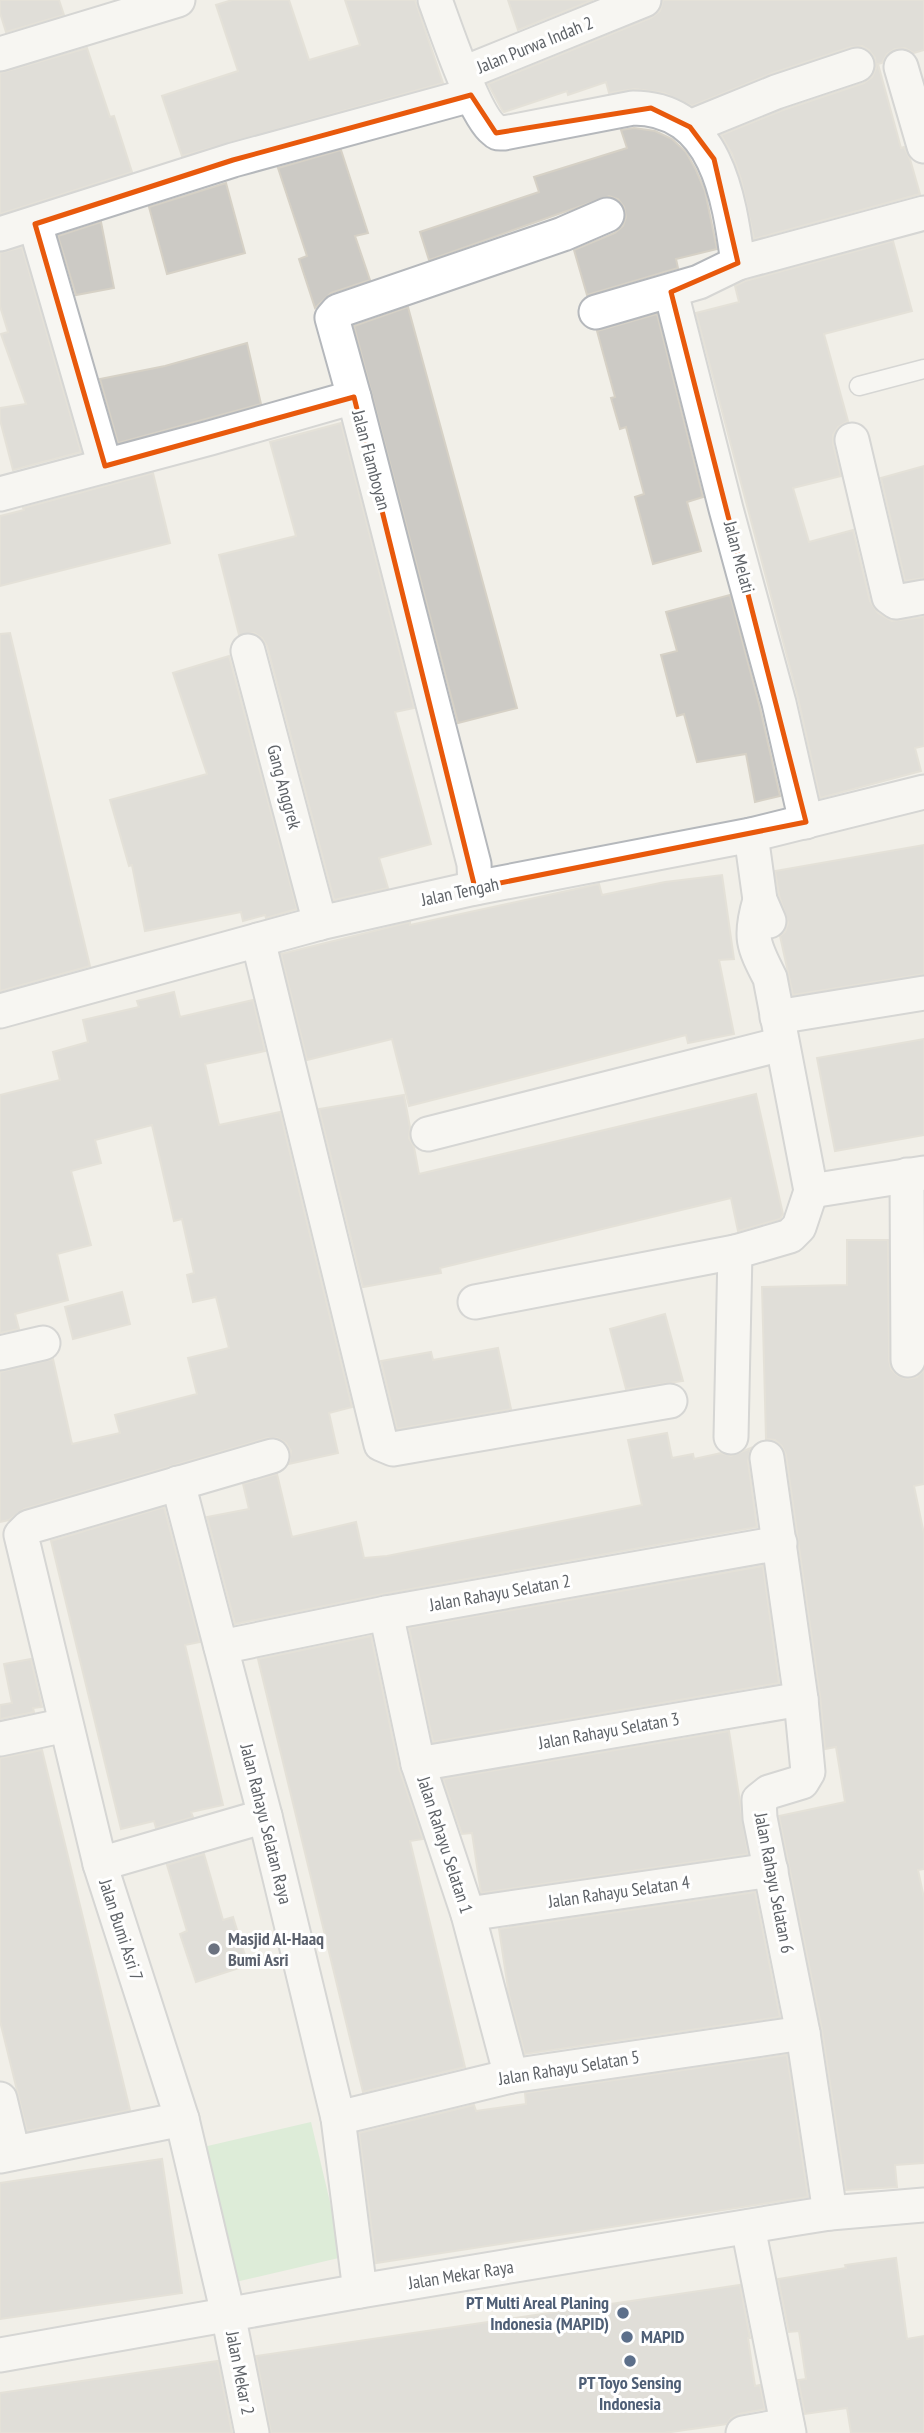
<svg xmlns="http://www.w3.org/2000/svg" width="924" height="2433" font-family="'PT Sans Narrow',sans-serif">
  <rect width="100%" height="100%" fill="#f1efe8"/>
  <!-- green -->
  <path fill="#c5e8c5" d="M 311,2122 L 343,2257 L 231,2283 L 199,2148 Z"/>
  <!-- building -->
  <g fill="#cccac5" stroke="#d6d1c6" stroke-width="2">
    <path d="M 0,0 L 59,0 L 64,15 L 6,32 L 0,13 Z"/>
    <path d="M 232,0 L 289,0 L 309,60 L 360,45 L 345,0 L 415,0 L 443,83 L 182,156 L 162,96 L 238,71 L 216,5 Z"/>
    <path d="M 508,0 L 593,0 L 518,30 Z"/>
    <path d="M 663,0 L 924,0 L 924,50 L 914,53 L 905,48 L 895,49 L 887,54 L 882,63 L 878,64 L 901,148 L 904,147 L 910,159 L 920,194 L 754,239 L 741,179 L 732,154 L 721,135 L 783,110 L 864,83 L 872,77 L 876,68 L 875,58 L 869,50 L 862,46 L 851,47 L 770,74 L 692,106 L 664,93 L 635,89 L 609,93 L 606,82 L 568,95 L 567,91 L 504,112 L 502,110 L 488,84 L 651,18 L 660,11 Z"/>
    <path d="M 87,48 L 110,117 L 114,116 L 132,172 L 0,214 L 0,73 Z"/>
    <path d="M 634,128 L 655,131 L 672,139 L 686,152 L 696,170 L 705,191 L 717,249 L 676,259 L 678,268 L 587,295 L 574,250 L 615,233 L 623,226 L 626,217 L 624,207 L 618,199 L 609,196 L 429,260 L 420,232 L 539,192 L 534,177 L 627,148 L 621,130 Z"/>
    <path d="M 341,150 L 368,233 L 355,236 L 370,280 L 331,293 L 315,308 L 299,259 L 307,256 L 278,168 Z"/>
    <path d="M 226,183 L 245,253 L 167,274 L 149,207 Z"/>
    <path d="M 101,222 L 114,288 L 76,295 L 58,236 Z"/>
    <path d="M 893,241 L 912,311 L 824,334 L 848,421 L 838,427 L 833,435 L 833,444 L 841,476 L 793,488 L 809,542 L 853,530 L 870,601 L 878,613 L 892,621 L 924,617 L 924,746 L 915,748 L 921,771 L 820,798 L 798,698 L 696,313 L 739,302 L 735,286 L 745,281 Z"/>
    <path d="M 22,247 L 81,452 L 13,470 L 0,420 L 0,408 L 26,404 L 1,334 L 8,332 L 0,306 L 0,253 Z"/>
    <path d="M 408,307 L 517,708 L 458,723 L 354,326 Z"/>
    <path d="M 657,314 L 703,497 L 687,502 L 701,551 L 653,564 L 635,497 L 644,494 L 626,427 L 620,429 L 611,398 L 615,397 L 597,331 Z"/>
    <path d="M 247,343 L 261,404 L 118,443 L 100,379 L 165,366 Z"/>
    <path d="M 341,423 L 414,708 L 395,712 L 431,844 L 379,858 L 388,888 L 334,900 L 267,646 L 262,638 L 254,633 L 239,635 L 219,555 L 296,536 L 270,442 Z"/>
    <path d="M 924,466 L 924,578 L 905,581 L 881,478 Z"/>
    <path d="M 153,473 L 170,543 L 0,586 L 0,516 L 24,510 L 23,508 Z"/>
    <path d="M 730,595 L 760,708 L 780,796 L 755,802 L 746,754 L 697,762 L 684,714 L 677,716 L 661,655 L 677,651 L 666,612 Z"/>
    <path d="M 10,633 L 90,966 L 0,991 L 0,634 Z"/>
    <path d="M 229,656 L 297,909 L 266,918 L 265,915 L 243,921 L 241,912 L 145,931 L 132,865 L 129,866 L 110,800 L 207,774 L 173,673 Z"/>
    <path d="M 924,845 L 924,974 L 793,995 L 780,936 L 785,932 L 788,923 L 779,895 L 775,871 Z"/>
    <path d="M 722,875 L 734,959 L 719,960 L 734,1034 L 688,1043 L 686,1035 L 409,1106 L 392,1039 L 307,1060 L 281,954 L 410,922 L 410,925 L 599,884 L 602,895 L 665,882 Z"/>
    <path d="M 174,992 L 180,1017 L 253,1000 L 265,1051 L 205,1064 L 219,1125 L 280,1112 L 352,1407 L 329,1413 L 338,1453 L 289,1464 L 291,1451 L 286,1443 L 277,1438 L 267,1438 L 24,1509 L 9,1520 L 0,1522 L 0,1372 L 53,1359 L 72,1444 L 120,1433 L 115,1415 L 197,1394 L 188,1358 L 229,1348 L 216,1297 L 193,1302 L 187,1275 L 194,1273 L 182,1219 L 174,1221 L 152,1125 L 95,1140 L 101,1163 L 71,1171 L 91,1245 L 57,1254 L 68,1300 L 15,1314 L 19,1329 L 0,1333 L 0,1095 L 60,1080 L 53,1052 L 88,1042 L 83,1020 L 139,1007 L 137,1001 Z"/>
    <path d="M 924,1039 L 924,1135 L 835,1151 L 817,1058 Z"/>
    <path d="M 756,1094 L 783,1214 L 780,1219 L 738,1231 L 731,1198 L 440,1268 L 441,1273 L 363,1287 L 319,1109 L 404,1095 L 410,1127 L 409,1138 L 414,1147 L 419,1174 Z"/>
    <path d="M 847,1240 L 888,1240 L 889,1360 L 891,1369 L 898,1376 L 907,1379 L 917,1377 L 924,1370 L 924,1484 L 914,1486 L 924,1534 L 924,1869 L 918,1870 L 924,1898 L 924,2163 L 895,2165 L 897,2187 L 846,2190 L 822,2030 L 779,1816 L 845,1802 L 836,1747 L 825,1749 L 820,1696 L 786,1455 L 782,1446 L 775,1440 L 766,1439 L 762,1287 L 847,1285 Z"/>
    <path d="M 122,1292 L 130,1324 L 73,1339 L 65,1307 Z"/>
    <path d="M 665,1314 L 683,1381 L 626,1389 L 610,1329 Z"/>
    <path d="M 498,1348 L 511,1409 L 397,1429 L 381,1361 L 431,1352 L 433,1360 Z"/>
    <path d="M 667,1433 L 672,1458 L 693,1454 L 694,1459 L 721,1453 L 731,1456 L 751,1448 L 748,1461 L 757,1527 L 383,1594 L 235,1624 L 207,1517 L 249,1509 L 243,1484 L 277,1474 L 292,1537 L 356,1522 L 364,1558 L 387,1556 L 642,1505 L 628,1440 Z"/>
    <path d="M 164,1507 L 200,1642 L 185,1645 L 223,1805 L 191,1812 L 193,1817 L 156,1828 L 154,1821 L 121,1829 L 51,1541 Z"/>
    <path d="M 763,1566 L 779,1683 L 433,1742 L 409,1628 Z"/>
    <path d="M 371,1636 L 399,1768 L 423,1839 L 410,1841 L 465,2067 L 363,2092 L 258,1659 Z"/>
    <path d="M 31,1659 L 42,1707 L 33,1708 L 34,1712 L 0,1719 L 0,1705 L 12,1703 L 4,1664 Z"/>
    <path d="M 729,1731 L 748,1854 L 481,1893 L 472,1833 L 462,1834 L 443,1779 Z"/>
    <path d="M 42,1750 L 130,2110 L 27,2131 L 0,2021 L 0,1758 Z"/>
    <path d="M 204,1854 L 223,1920 L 233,1917 L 248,1965 L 196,1982 L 180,1934 L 187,1931 L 167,1865 Z"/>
    <path d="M 755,1892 L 780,2017 L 525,2054 L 509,1995 L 499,1929 Z"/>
    <path d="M 787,2055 L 808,2197 L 376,2263 L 359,2133 L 474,2105 L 476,2111 L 526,2104 L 525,2093 Z"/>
    <path d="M 162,2159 L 182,2293 L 0,2319 L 0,2183 Z"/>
    <path d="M 896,2258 L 907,2339 L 924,2336 L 924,2433 L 851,2433 L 847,2408 L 805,2414 L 798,2380 L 806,2379 L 799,2331 L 789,2332 L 778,2279 L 846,2268 L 845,2265 Z"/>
    <path d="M 740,2285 L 750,2338 L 748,2338 L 755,2386 L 760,2385 L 765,2409 L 739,2414 L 731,2418 L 727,2424 L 664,2433 L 271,2433 L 256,2356 Z"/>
    <path d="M 218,2361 L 232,2433 L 0,2433 L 0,2393 Z"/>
  </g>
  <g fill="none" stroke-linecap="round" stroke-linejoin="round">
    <defs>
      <path id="lane" d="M 859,386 L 924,369"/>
      <g id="street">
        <path d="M 435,0 C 445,27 474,115 494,130 C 498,134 498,133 504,133 L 633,108 C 717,108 729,198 738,263"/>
        <path d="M 0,54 L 178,0"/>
        <path d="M 901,67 L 924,146"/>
        <path d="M 464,73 L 644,0"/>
        <path d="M 690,127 L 776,92 L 857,65"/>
        <path d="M 35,224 L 105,466"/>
        <path d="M 0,234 L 233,160 L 471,95"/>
        <path d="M 671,292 L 726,509 L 779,703 L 806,822"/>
        <path d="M 596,312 L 699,282 L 738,263 L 924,213"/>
        <path d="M 852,440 L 889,597 L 896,602 L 924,597"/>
        <path d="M 0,494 L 210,438 L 354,397"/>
        <path d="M 248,651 L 320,923"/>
        <path d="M 751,835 L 760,900 L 769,921"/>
        <path d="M 475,888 L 474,864 L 354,397 L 332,318 L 338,311 L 563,234 L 607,215"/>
        <path d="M 258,940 L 381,1444 L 393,1449 L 670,1401"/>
        <path d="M 0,1011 L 320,923 L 475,888 L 751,835 L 924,792"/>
        <path d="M 777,1017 L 924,993"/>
        <path d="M 428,1134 L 782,1044"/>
        <path d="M 907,1175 L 908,1360"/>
        <path d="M 811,1191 L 924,1173"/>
        <path d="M 475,1302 L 735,1252"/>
        <path d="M 0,1353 L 43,1343"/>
        <path d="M 731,1437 L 735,1252 L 790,1236 L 799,1227 L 811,1191 L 770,978 C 753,945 749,937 760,900"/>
        <path d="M 767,1458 L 801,1699 L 808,1772 L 802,1782 L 769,1792 L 759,1800 L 760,1818 L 803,2033 L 830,2213"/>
        <path d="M 178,1483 L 265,1816 L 338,2118 L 360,2291"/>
        <path d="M 386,1613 L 418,1764 L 468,1914 L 511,2076"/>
        <path d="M 221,1647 L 386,1613 L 780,1543"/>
        <path d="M 0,1739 L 66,1725"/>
        <path d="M 418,1764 L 801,1699"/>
        <path d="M 100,1864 L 265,1816"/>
        <path d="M 468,1914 L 771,1870"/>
        <path d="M 0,2099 L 13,2153"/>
        <path d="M 338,2118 L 511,2076 L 803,2033"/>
        <path d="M 0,2156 L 182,2119"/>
        <path d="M 748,2227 L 789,2433"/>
        <path d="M 0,2355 L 360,2291 L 792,2219 L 830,2213 L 924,2205"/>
        <path d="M 252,2433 L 228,2314 L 182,2119 L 100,1864 L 21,1535 L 29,1527 L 272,1456"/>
        <path d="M 743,2433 L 787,2425"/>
      </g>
    </defs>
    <!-- lane casing -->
    <use href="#lane" stroke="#b5b8bc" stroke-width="21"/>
    <!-- street casing -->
    <use href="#street" stroke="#b5b8bc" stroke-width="37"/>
    <!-- lane -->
    <use href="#lane" stroke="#fff" stroke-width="18"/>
    <!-- street -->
    <use href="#street" stroke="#fff" stroke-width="33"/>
  </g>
  <!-- marked area -->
  <path d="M0 0H924V2433H0ZM 471,95 L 496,133 L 651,108 L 690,127 L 714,159 L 738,263 L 671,292 L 806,822 L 475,888 L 354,397 L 105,466 L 35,224 L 233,160 Z" fill="#f1efe8" fill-opacity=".55" fill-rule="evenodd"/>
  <path fill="none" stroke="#e8590c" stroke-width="5" stroke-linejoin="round" d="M 471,95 L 496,133 L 651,108 L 690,127 L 714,159 L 738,263 L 671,292 L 806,822 L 475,888 L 354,397 L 105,466 L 35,224 L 233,160 Z"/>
  <!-- markers -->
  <circle fill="#6b7280" stroke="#fff" stroke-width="2.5" cx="214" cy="1949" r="7"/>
  <g fill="#5c6f8a" stroke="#fff" stroke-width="2.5">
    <circle cx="623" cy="2313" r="7"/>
    <circle cx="627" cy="2337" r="7"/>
    <circle cx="630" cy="2361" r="7"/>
  </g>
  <g text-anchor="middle" stroke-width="6" stroke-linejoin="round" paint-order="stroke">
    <!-- street labels -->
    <g font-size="18" fill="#5f6368" stroke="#fff">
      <text transform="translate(535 45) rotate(-22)" y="6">Jalan Purwa Indah 2</text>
      <text transform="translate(371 460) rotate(75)" y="6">Jalan Flamboyan</text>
      <text transform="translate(739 557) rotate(75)" y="6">Jalan Melati</text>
      <text transform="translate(284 787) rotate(75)" y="6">Gang Anggrek</text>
      <text transform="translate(460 892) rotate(-12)" y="6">Jalan Tengah</text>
      <text transform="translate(500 1593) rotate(-10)" y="6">Jalan Rahayu Selatan 2</text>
      <text transform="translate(609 1731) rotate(-10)" y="6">Jalan Rahayu Selatan 3</text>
      <text transform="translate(266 1824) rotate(76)" y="6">Jalan Rahayu Selatan Raya</text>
      <text transform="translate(445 1845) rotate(72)" y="6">Jalan Rahayu Selatan 1</text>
      <text transform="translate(774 1883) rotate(79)" y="6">Jalan Rahayu Selatan 6</text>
      <text transform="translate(619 1892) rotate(-8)" y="6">Jalan Rahayu Selatan 4</text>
      <text transform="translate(121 1930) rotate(72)" y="6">Jalan Bumi Asri 7</text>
      <text transform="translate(569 2068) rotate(-9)" y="6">Jalan Rahayu Selatan 5</text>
      <text transform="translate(461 2275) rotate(-9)" y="6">Jalan Mekar Raya</text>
      <text transform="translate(240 2373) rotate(79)" y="6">Jalan Mekar 2</text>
    </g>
    <!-- worship labels -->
    <g font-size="18" font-weight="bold" fill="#5b616d" stroke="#fff" text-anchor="start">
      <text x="228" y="1945">Masjid Al-Haaq<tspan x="228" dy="21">Bumi Asri</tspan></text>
    </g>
    <!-- service labels -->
    <g font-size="18" font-weight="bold" fill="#4e5e75" stroke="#fff" text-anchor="end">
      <text x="609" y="2309">PT Multi Areal Planing<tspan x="609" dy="21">Indonesia (MAPID)</tspan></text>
      <text x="641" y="2343" text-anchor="start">MAPID</text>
      <text x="630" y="2389" text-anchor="middle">PT Toyo Sensing<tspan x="630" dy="21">Indonesia</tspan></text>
    </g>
  </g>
</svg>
